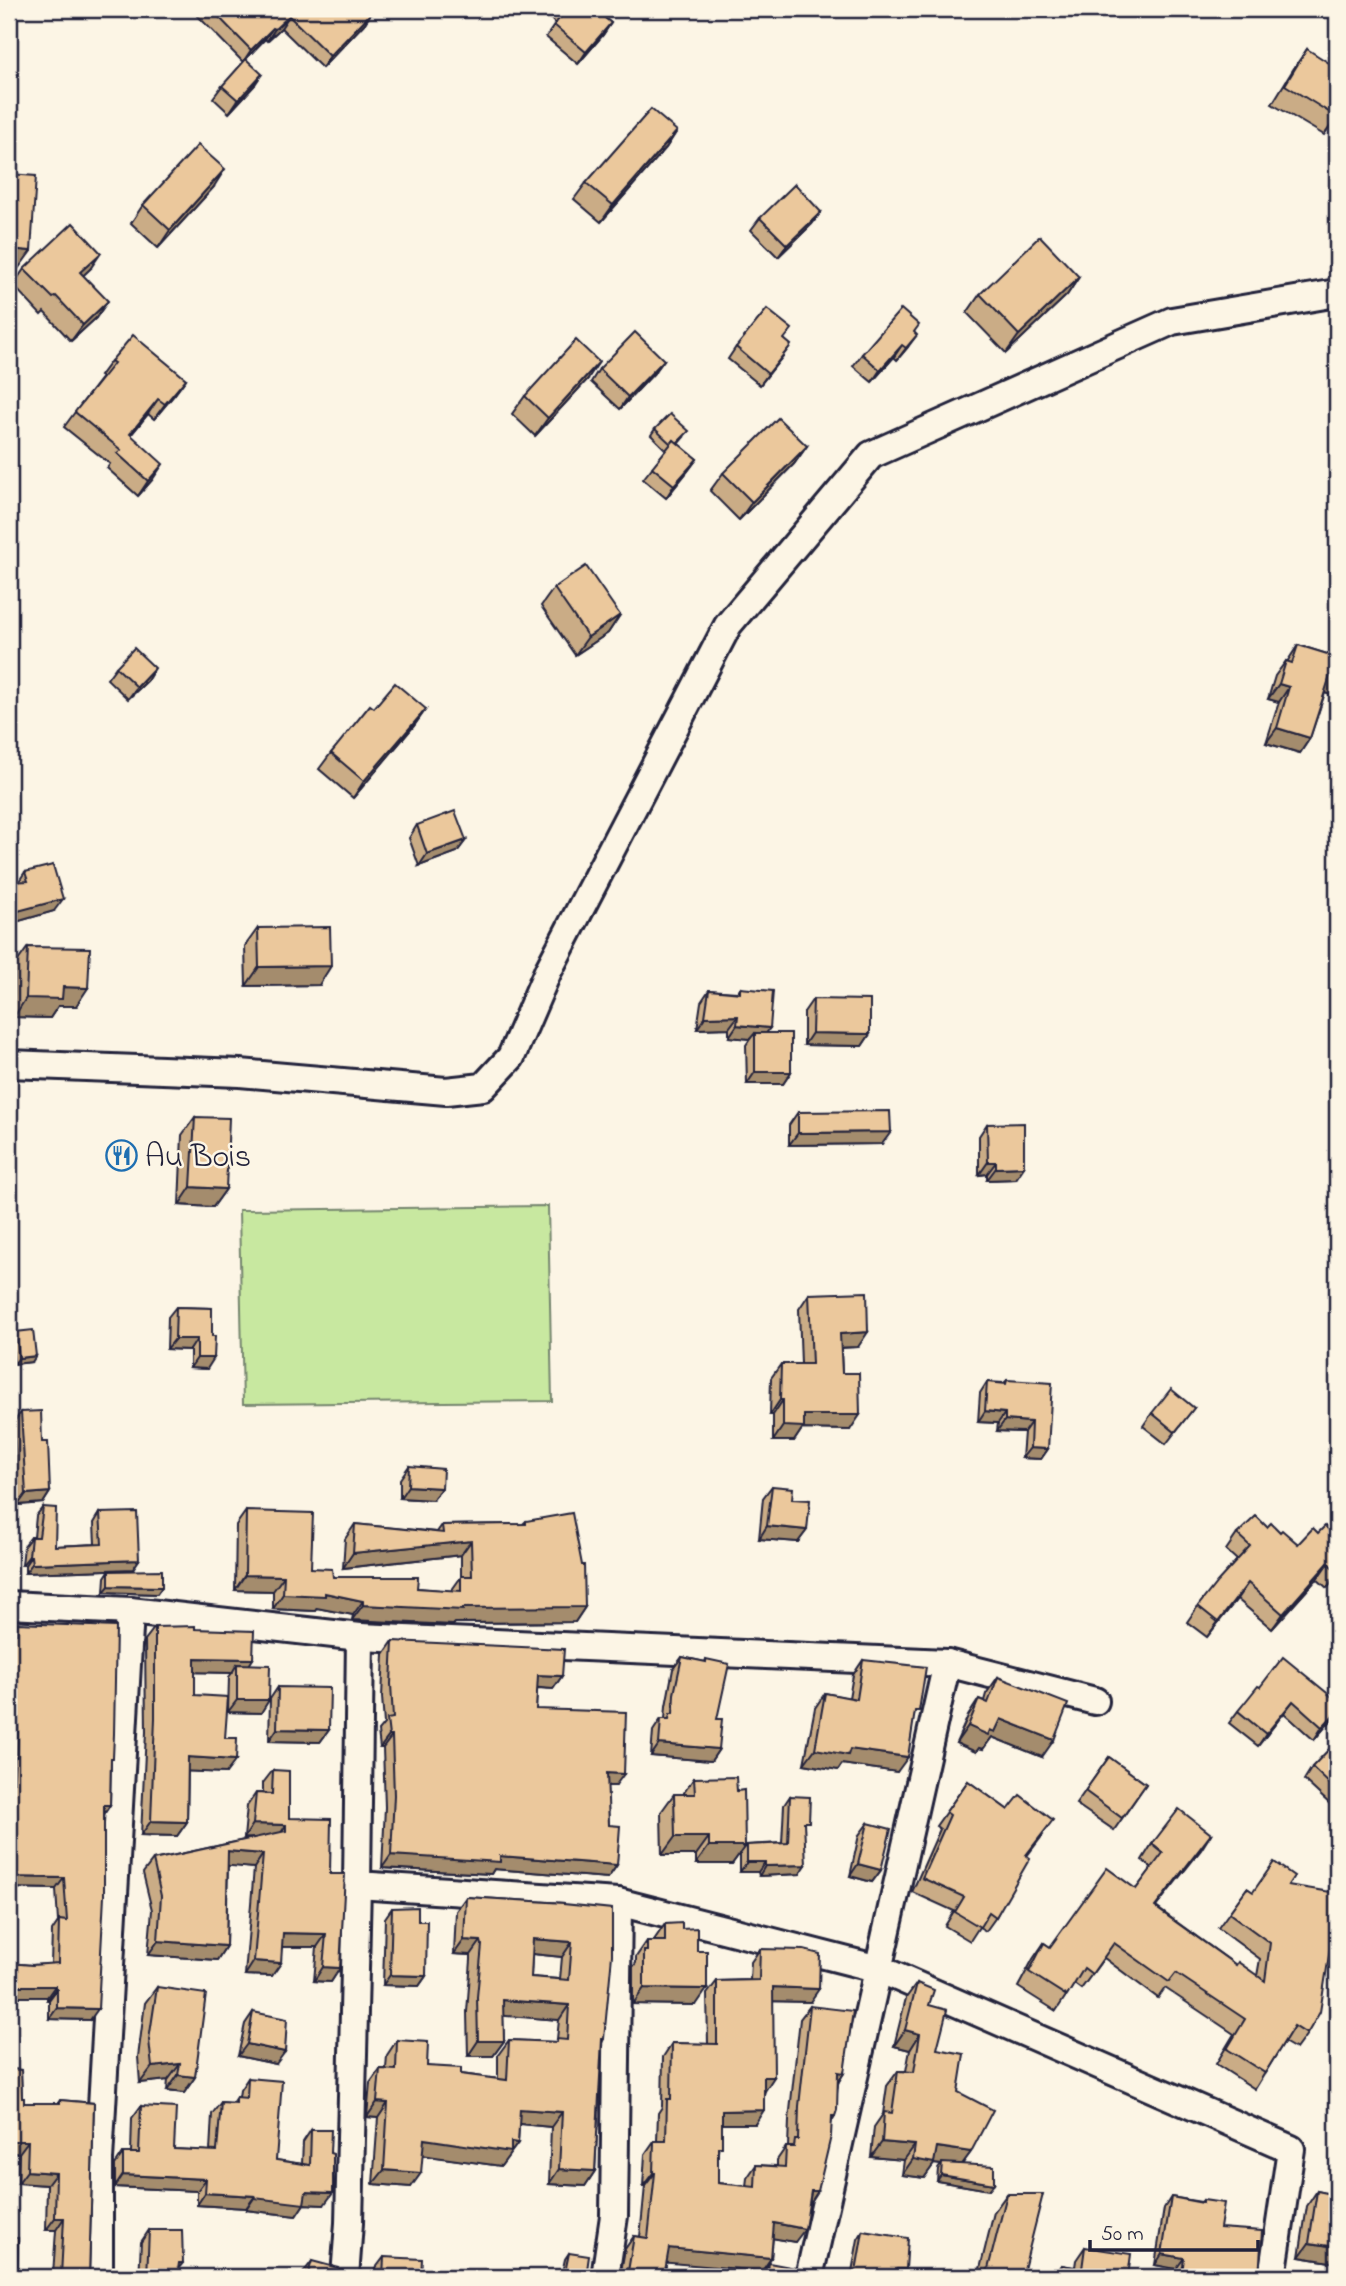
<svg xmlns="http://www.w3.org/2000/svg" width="1346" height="2286" font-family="'Indie Flower',sans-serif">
  <rect width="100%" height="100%" fill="#fcf5e5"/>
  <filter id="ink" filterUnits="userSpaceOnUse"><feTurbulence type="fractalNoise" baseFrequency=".0143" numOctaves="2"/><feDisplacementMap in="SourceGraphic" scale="14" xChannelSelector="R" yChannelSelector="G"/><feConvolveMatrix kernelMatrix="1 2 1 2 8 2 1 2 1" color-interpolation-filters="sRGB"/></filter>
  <g filter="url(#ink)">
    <!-- green -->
    <path fill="#c8e8a0" stroke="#75856e" stroke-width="2" d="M 548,1206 L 552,1401 L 243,1404 L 239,1210 Z"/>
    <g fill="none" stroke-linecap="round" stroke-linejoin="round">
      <defs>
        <g id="minor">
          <path d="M 9,1064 L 240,1073 L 446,1091 L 483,1087 L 511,1057 L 548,971 L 728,625 L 871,455 L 1172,321 L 1337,293"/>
          <path d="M 9,1605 L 130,1611 L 360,1637 L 357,1885 L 618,1902 L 614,2216 L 605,2277"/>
          <path d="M 360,1637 L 947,1663 L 1095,1701"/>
          <path d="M 618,1902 L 879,1969 L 1291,2149 L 1272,2277"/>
          <path d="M 99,2277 L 99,2160 L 130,1611"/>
          <path d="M 345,2277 L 349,2223 L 357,1885"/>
          <path d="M 809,2277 L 947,1663"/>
        </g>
      </defs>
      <!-- minor casing -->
      <use href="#minor" stroke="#22223b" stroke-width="32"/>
      <!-- minor -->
      <use href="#minor" stroke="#fcf5e5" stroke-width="26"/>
    </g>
    <!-- wall -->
    <g fill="#caac86" stroke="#22223b" stroke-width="2" fill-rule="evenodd">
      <path d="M 191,9 L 371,9 L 365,23 L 322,68 L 281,28 L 267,41 L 265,39 L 243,62 Z"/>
      <path d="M 543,9 L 594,9 L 611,23 L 603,35 L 578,64 L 546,37 L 555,24 Z"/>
      <path d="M 1307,49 L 1337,117 L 1324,135 L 1272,104 L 1294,68 Z"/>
      <path d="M 222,86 L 254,86 L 229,113 L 213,98 Z"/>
      <path d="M 677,131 L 666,148 L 601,222 L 574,199 L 586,183 Z"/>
      <path d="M 213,188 L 158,248 L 131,223 L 143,205 Z"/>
      <path d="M 821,212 L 812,224 L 778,257 L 751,230 L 760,218 Z"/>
      <path d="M 24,269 L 90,269 L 83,275 L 96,318 L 71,341 L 44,312 L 41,315 L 13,285 Z"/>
      <path d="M 1079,277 L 1067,295 L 1006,353 L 967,313 L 980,294 Z"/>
      <path d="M 914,332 L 908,347 L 897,360 L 894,357 L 872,382 L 853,366 L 862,354 Z"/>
      <path d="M 785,340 L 783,356 L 760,385 L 728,359 L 736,347 Z"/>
      <path d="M 664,360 L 655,372 L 620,409 L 591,382 L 599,369 Z"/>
      <path d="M 111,361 L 186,379 L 175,394 L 154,419 L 148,414 L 131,435 L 153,479 L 138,496 L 107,468 L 110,464 L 64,427 L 75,412 L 102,377 L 100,376 Z"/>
      <path d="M 587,380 L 535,436 L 512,414 L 525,396 Z"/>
      <path d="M 655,429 L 684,437 L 678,444 L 697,459 L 688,471 L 666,498 L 643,479 L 666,450 L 651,435 Z"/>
      <path d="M 807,446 L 794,464 L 739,520 L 710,491 L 723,473 Z"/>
      <path d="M 554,588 L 620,615 L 608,633 L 575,655 L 541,606 Z"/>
      <path d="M 1298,645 L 1337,657 L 1337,697 L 1325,693 L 1310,738 L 1300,753 L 1266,743 L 1279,702 L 1268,699 L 1275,676 L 1286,661 L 1287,662 Z"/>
      <path d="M 116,667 L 147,681 L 128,699 L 107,679 Z"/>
      <path d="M 374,708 L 426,709 L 414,726 L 353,798 L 319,769 L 331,753 Z"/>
      <path d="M 417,825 L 466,840 L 457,852 L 419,866 L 409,838 Z"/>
      <path d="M 25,872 L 54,911 L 9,924 L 9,882 L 19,881 Z"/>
      <path d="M 258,928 L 319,985 L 246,986 L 245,946 Z"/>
      <path d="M 28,947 L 76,1006 L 58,1006 L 50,1018 L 14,1017 L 15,965 Z"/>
      <path d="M 740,988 L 767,1033 L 791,1072 L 783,1084 L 747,1084 L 746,1045 L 750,1039 L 729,1037 L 729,1028 L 697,1029 L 701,1002 L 709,990 L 737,992 Z"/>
      <path d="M 813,999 L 870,1034 L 862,1046 L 804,1045 L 804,1012 Z"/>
      <path d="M 798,1112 L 882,1144 L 789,1145 L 789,1125 Z"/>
      <path d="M 195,1117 L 226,1189 L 213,1207 L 179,1205 L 182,1135 Z"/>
      <path d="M 987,1124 L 1016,1179 L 987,1180 L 987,1174 L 979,1175 L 979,1136 Z"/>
      <path d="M 809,1294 L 858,1347 L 841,1348 L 842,1373 L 850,1430 L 802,1429 L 794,1441 L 773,1441 L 773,1415 L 770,1415 L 771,1378 L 781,1364 L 801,1364 L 799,1309 Z"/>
      <path d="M 176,1307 L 212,1308 L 207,1369 L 190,1368 L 190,1350 L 167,1349 L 168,1317 Z"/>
      <path d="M 16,1332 L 32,1362 L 14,1364 L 12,1338 Z"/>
      <path d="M 1007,1380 L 1048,1449 L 1041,1459 L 1022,1458 L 1024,1432 L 997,1431 L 998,1423 L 978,1422 L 980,1393 L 987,1382 L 1004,1383 Z"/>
      <path d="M 1194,1408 L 1166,1444 L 1143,1426 L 1152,1413 Z"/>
      <path d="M 21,1412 L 42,1442 L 50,1492 L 43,1503 L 18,1505 L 14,1422 Z"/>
      <path d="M 409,1466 L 433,1500 L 400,1498 L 400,1479 Z"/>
      <path d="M 772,1486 L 792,1499 L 807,1530 L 798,1542 L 759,1539 L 763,1498 Z"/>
      <path d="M 43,1507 L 55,1546 L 95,1544 L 94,1523 L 100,1513 L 133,1569 L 25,1573 L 25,1565 L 22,1565 L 24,1546 L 31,1537 L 34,1537 L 36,1516 Z"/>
      <path d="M 246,1511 L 311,1568 L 333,1577 L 417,1588 L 451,1591 L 461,1577 L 461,1555 L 343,1568 L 345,1539 L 355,1524 L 437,1532 L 442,1525 L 523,1524 L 526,1521 L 585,1607 L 575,1622 L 455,1623 L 453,1625 L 352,1620 L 353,1615 L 317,1608 L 315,1611 L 273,1609 L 273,1591 L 235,1590 L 236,1525 Z"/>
      <path d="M 1267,1527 L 1280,1532 L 1298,1544 L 1318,1533 L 1337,1538 L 1337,1577 L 1327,1588 L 1317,1579 L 1272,1629 L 1237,1599 L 1207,1637 L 1187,1622 L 1198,1606 L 1237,1560 L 1226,1550 L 1237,1534 Z"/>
      <path d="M 109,1571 L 157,1594 L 104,1592 L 105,1577 Z"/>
      <path d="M 17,1623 L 111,1760 L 110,1805 L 104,1814 L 90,2020 L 49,2019 L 49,2000 L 47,2000 L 47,1997 L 9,1997 L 9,1963 L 32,1965 L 51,1964 L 52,1931 L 58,1922 L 56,1889 L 9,1888 L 9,1766 L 11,1739 L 10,1696 L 9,1696 L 9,1634 Z"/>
      <path d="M 155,1627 L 195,1629 L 250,1665 L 261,1713 L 228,1712 L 229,1677 L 232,1673 L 195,1672 L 195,1695 L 225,1738 L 226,1773 L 188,1771 L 187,1822 L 177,1836 L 141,1835 L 146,1732 L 145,1640 Z"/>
      <path d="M 393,1641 L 562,1676 L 553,1689 L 537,1688 L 536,1709 L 615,1786 L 607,1786 L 609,1825 L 617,1865 L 608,1878 L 494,1869 L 491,1874 L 382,1868 L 385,1807 L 383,1748 L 380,1748 L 378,1731 L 384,1724 L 382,1697 L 384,1654 Z"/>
      <path d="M 682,1657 L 705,1662 L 706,1659 L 717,1719 L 719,1749 L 711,1761 L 651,1756 L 653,1731 L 661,1719 L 665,1719 L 666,1706 L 673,1669 Z"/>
      <path d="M 863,1660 L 913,1719 L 897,1772 L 842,1764 L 838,1770 L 804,1764 L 815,1708 L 825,1693 L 849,1698 L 853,1675 Z"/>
      <path d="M 998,1677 L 1042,1757 L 992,1737 L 983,1749 L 979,1748 L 976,1752 L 956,1743 L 968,1716 L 979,1699 L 984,1701 L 986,1694 Z"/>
      <path d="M 278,1687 L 329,1730 L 320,1742 L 269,1741 L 270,1699 Z"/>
      <path d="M 1260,1687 L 1334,1717 L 1314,1740 L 1284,1713 L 1258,1746 L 1229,1723 L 1238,1711 Z"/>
      <path d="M 1337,1741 L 1337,1799 L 1331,1805 L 1304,1780 L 1312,1767 Z"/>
      <path d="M 1109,1757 L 1146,1784 L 1114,1830 L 1076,1804 Z"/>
      <path d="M 273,1770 L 289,1818 L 330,1874 L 340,1968 L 331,1982 L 314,1981 L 317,1947 L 282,1947 L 272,1976 L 245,1975 L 254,1868 L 228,1865 L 226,1946 L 217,1960 L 148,1955 L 152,1910 L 143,1873 L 153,1860 L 253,1838 L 244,1838 L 247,1806 L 256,1793 L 263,1793 L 263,1783 Z"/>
      <path d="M 694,1778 L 737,1791 L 745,1846 L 732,1864 L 696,1864 L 696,1855 L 662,1855 L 661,1812 L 674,1794 L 683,1794 Z"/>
      <path d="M 968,1781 L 1043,1835 L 1027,1856 L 996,1917 L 986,1931 L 979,1927 L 970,1941 L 945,1926 L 954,1911 L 912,1892 L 940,1829 L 936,1826 Z"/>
      <path d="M 790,1796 L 804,1829 L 800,1874 L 759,1876 L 758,1872 L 740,1872 L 740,1854 L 747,1845 L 782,1843 L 784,1805 Z"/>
      <path d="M 868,1823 L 881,1870 L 872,1882 L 850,1876 L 859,1835 Z"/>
      <path d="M 1211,1834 L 1156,1907 L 1236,1965 L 1257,1976 L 1260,1959 L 1218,1928 L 1247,1888 L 1253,1892 L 1288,1885 L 1307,2034 L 1296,2049 L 1284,2042 L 1255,2089 L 1216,2064 L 1234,2034 L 1165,1988 L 1158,1998 L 1104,1958 L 1081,1989 L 1074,1984 L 1056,2011 L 1018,1987 L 1033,1959 L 1044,1943 L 1050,1947 L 1136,1889 L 1152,1868 L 1142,1860 L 1152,1844 Z"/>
      <path d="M 466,1897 L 564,1903 L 604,2039 L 602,2043 L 595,2171 L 585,2186 L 549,2184 L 551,2127 L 519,2124 L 518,2143 L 501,2166 L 423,2155 L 411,2187 L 373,2184 L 378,2118 L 367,2117 L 370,2083 L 380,2069 L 386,2069 L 387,2055 L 397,2040 L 427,2066 L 461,2074 L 498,2079 L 498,2055 L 509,2040 L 556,2042 L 557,2039 L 559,2020 L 503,2015 L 504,2041 L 493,2056 L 468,2056 L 467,2012 L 471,1960 L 471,1955 L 454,1954 L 456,1911 ZM 532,1954 L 562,1957 L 560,1979 L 531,1977 Z"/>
      <path d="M 392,1908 L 418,1921 L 426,1976 L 419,1986 L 383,1985 L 385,1918 Z"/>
      <path d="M 665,1924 L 682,1929 L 696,2005 L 633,2004 L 633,1967 L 636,1963 L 636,1957 L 647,1941 L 654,1941 L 654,1940 Z"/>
      <path d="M 760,1949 L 810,2002 L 773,2001 L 765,2091 L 755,2124 L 722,2124 L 718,2152 L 718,2183 L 746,2186 L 747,2178 L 756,2165 L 777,2166 L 777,2160 L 786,2147 L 788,2147 L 789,2120 L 800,2019 L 810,2006 L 844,2073 L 838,2083 L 835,2116 L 832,2121 L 809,2205 L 795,2242 L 773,2238 L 771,2258 L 762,2271 L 666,2262 L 664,2277 L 620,2277 L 625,2249 L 634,2236 L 640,2237 L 645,2186 L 643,2186 L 645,2154 L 654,2141 L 657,2141 L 658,2113 L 662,2107 L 663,2057 L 672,2043 L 708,2044 L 707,1994 L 717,1981 L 750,1980 L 751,1962 Z"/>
      <path d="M 917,1983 L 929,2005 L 937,2049 L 958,2092 L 971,2152 L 962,2164 L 994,2184 L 989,2190 L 937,2181 L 938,2169 L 941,2165 L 934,2164 L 924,2178 L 902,2175 L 904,2160 L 871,2157 L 874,2127 L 883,2114 L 887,2086 L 898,2071 L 906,2071 L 910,2050 L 894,2046 L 906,1998 Z"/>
      <path d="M 157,1987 L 195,2077 L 184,2093 L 167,2091 L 168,2080 L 140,2083 L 138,2057 L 145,2003 Z"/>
      <path d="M 253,2012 L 276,2064 L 238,2056 L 245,2024 Z"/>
      <path d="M 9,2069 L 21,2070 L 22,2098 L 24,2098 L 24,2103 L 58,2103 L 60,2100 L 94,2103 L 89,2277 L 9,2277 L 9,2238 L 18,2238 L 17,2272 L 53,2275 L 56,2230 L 46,2230 L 47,2185 L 18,2183 L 19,2153 L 9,2153 Z"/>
      <path d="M 248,2078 L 276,2160 L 302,2164 L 303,2142 L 311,2130 L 324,2205 L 304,2204 L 296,2216 L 246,2210 L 246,2208 L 197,2205 L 197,2191 L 115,2187 L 115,2165 L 123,2153 L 131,2153 L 132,2118 L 141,2106 L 174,2149 L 210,2151 L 212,2114 L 221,2102 L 232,2103 L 236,2097 L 239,2097 L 240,2090 Z"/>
      <path d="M 1337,2165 L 1337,2263 L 1299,2257 L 1307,2206 L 1317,2191 L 1330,2194 L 1334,2169 Z"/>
      <path d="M 1007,2194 L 1022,2277 L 978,2277 L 994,2212 Z"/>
      <path d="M 1171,2197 L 1201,2202 L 1203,2200 L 1220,2228 L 1259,2277 L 1175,2277 L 1176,2269 L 1155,2265 L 1164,2208 Z"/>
      <path d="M 149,2230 L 183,2263 L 178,2269 L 177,2277 L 139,2277 L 141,2242 Z"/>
      <path d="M 863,2231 L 900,2277 L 851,2277 L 858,2239 Z"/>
      <path d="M 1085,2247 L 1128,2277 L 1048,2277 L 1051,2273 L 1055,2274 L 1062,2265 L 1075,2267 L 1076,2260 Z"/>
      <path d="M 569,2253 L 586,2277 L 561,2277 L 565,2259 Z"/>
      <path d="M 384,2257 L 421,2277 L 375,2277 L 375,2269 Z"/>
      <path d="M 312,2261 L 335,2277 L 300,2277 Z"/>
      <path d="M 769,2263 L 800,2277 L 760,2277 Z"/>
    </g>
    <!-- shaded-wall -->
    <g fill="#a48c6d" stroke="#22223b" stroke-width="2">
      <path d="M 373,11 L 365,23 L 322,68 L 330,56 Z"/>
      <path d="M 289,16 L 281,28 L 267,41 L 275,29 Z"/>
      <path d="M 611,23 L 603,35 L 578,64 L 586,52 Z"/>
      <path d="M 273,28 L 265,39 L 243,62 L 251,50 Z"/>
      <path d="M 262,74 L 254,86 L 229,113 L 238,100 Z"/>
      <path d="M 677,131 L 666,148 L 601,222 L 613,205 Z"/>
      <path d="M 225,169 L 213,188 L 158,248 L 170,230 Z"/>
      <path d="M 821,212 L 812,224 L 778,257 L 787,245 Z"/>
      <path d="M 9,249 L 31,251 L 18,269 L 9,268 Z"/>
      <path d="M 101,253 L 90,269 L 69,289 L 80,272 Z"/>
      <path d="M 1079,277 L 1067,295 L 1006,353 L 1019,335 Z"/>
      <path d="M 108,301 L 96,318 L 71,341 L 83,325 Z"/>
      <path d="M 917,335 L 908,347 L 897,360 L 906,348 Z"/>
      <path d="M 791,345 L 783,356 L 760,385 L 768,374 Z"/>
      <path d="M 902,345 L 894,357 L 872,382 L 880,370 Z"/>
      <path d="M 664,360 L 655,372 L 620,409 L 628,397 Z"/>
      <path d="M 599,362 L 587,380 L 535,436 L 548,418 Z"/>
      <path d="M 186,379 L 175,394 L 154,419 L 165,404 Z"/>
      <path d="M 158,399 L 148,414 L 119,449 L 130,434 Z"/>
      <path d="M 807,446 L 794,464 L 739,520 L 752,502 Z"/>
      <path d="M 697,459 L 688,471 L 666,498 L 674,485 Z"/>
      <path d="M 163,464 L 153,479 L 138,496 L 148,481 Z"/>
      <path d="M 620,615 L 608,633 L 575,655 L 588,637 Z"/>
      <path d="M 155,668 L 147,681 L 128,699 L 137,687 Z"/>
      <path d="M 1330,676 L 1337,678 L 1337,697 L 1319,691 Z"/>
      <path d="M 1279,684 L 1289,687 L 1279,702 L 1268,699 Z"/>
      <path d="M 426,709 L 414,726 L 353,798 L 364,781 Z"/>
      <path d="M 1277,728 L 1310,738 L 1300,753 L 1266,743 Z"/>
      <path d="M 466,840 L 457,852 L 419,866 L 427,854 Z"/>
      <path d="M 63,899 L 54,911 L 9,924 L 9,914 L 10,912 Z"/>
      <path d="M 331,966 L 319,985 L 246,986 L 259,967 Z"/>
      <path d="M 63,987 L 88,988 L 76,1006 L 58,1006 L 50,1018 L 14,1017 L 26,998 Z"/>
      <path d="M 738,1016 L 729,1028 L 697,1029 L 705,1017 Z"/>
      <path d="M 737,1025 L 770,1028 L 761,1040 L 755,1033 L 750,1039 L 729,1037 Z"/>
      <path d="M 812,1033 L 870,1034 L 862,1046 L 804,1045 Z"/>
      <path d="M 755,1072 L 791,1072 L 783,1084 L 747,1084 Z"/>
      <path d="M 891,1132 L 882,1144 L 789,1145 L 798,1133 Z"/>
      <path d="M 988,1162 L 996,1162 L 987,1174 L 979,1175 Z"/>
      <path d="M 1024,1167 L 1016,1179 L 987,1180 L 996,1168 Z"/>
      <path d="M 191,1187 L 226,1189 L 213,1207 L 179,1205 Z"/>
      <path d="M 868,1332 L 858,1347 L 830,1348 L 840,1334 Z"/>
      <path d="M 175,1339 L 197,1339 L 190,1350 L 167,1349 Z"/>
      <path d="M 36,1356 L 32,1362 L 14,1364 L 19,1358 Z"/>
      <path d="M 197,1358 L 214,1358 L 207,1369 L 190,1368 Z"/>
      <path d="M 780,1400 L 783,1400 L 773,1415 L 770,1415 Z"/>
      <path d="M 985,1411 L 1005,1413 L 998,1423 L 978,1422 Z"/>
      <path d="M 804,1415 L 860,1415 L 850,1430 L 802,1429 L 794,1441 L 773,1441 L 783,1426 Z"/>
      <path d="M 1005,1420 L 1031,1422 L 1024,1432 L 997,1431 Z"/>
      <path d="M 1030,1448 L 1048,1449 L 1041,1459 L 1022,1458 Z"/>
      <path d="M 408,1486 L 442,1488 L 433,1500 L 400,1498 Z"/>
      <path d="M 50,1492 L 43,1503 L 18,1505 L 26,1494 Z"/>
      <path d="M 767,1526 L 807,1530 L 798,1542 L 759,1539 Z"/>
      <path d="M 471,1541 L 461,1555 L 343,1568 L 353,1553 Z"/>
      <path d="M 29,1556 L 31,1556 L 25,1565 L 22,1565 Z"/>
      <path d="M 139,1560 L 133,1569 L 25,1573 L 32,1564 Z"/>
      <path d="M 1328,1563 L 1317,1579 L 1272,1629 L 1283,1614 Z"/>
      <path d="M 1337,1573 L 1337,1577 L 1327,1588 Z"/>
      <path d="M 245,1575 L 284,1576 L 273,1591 L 235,1590 Z"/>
      <path d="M 1248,1583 L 1237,1599 L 1207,1637 L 1218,1622 Z"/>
      <path d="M 109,1586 L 162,1587 L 157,1594 L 104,1592 Z"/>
      <path d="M 325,1593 L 363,1601 L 353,1615 L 317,1608 L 315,1611 L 273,1609 L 283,1594 Z"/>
      <path d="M 363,1605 L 585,1607 L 575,1622 L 455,1623 L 453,1625 L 352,1620 Z"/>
      <path d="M 195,1658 L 253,1659 L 244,1673 L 237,1664 L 232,1673 L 185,1672 Z"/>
      <path d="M 538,1675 L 562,1676 L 553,1689 L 529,1687 Z"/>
      <path d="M 9,1685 L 18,1685 L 10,1696 L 9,1696 Z"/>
      <path d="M 237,1700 L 269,1700 L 261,1713 L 228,1712 Z"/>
      <path d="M 1293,1701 L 1284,1713 L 1258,1746 L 1266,1734 Z"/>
      <path d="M 1337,1711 L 1334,1717 L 1314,1740 L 1322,1727 Z"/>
      <path d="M 1001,1719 L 1054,1740 L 1042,1757 L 992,1737 L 983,1749 L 979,1748 L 976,1752 L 956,1743 L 968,1726 Z"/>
      <path d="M 277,1729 L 329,1730 L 320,1742 L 269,1741 Z"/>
      <path d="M 389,1736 L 392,1736 L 383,1748 L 380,1748 Z"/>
      <path d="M 659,1744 L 719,1749 L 711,1761 L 651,1756 Z"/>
      <path d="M 815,1749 L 850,1749 L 908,1757 L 897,1772 L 842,1764 L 838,1770 L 804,1764 Z"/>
      <path d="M 188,1757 L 236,1760 L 226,1773 L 179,1771 Z"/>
      <path d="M 607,1773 L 624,1774 L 615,1786 L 598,1786 Z"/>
      <path d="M 104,1805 L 110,1805 L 103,1816 Z"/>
      <path d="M 151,1821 L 187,1822 L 177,1836 L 141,1835 Z"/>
      <path d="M 253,1824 L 286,1825 L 277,1839 L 244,1838 Z"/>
      <path d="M 1211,1834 L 1201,1850 L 1144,1922 L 1155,1907 Z"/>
      <path d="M 675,1837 L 709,1837 L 696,1855 L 662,1855 Z"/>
      <path d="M 709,1846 L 745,1846 L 732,1864 L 696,1864 Z"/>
      <path d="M 228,1851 L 263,1854 L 254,1868 L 219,1865 Z"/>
      <path d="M 391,1855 L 500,1856 L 617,1865 L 608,1878 L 494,1869 L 491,1874 L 382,1868 Z"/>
      <path d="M 747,1862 L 765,1862 L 758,1872 L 740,1872 Z"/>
      <path d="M 858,1864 L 881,1870 L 872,1882 L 850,1876 Z"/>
      <path d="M 806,1865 L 800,1874 L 759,1876 L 765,1866 Z"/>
      <path d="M 9,1877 L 64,1878 L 56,1889 L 9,1888 Z"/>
      <path d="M 283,1933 L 326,1934 L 317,1947 L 273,1947 Z"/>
      <path d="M 533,1939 L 572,1942 L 562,1957 L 523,1953 Z"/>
      <path d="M 464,1940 L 481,1941 L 471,1955 L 454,1954 Z"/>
      <path d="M 158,1941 L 226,1946 L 217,1960 L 148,1955 Z"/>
      <path d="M 254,1961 L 281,1963 L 272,1976 L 245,1975 Z"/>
      <path d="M 323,1967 L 340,1968 L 331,1982 L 314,1981 Z"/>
      <path d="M 390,1975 L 426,1976 L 419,1986 L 383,1985 Z"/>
      <path d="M 9,1986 L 55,1986 L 47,1997 L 9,1997 Z"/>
      <path d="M 773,1987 L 819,1989 L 810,2002 L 764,2001 Z"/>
      <path d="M 644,1988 L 707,1989 L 696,2005 L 633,2004 Z"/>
      <path d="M 55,1989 L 57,1989 L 49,2000 L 47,2000 Z"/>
      <path d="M 503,2000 L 569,2005 L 559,2020 L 493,2015 Z"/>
      <path d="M 57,2008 L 98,2009 L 90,2020 L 49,2019 Z"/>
      <path d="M 905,2030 L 920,2034 L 910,2050 L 894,2046 Z"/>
      <path d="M 478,2041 L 504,2041 L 493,2056 L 468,2056 Z"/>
      <path d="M 247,2044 L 285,2052 L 276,2064 L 238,2056 Z"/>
      <path d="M 180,2064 L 168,2080 L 140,2083 L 152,2067 Z"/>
      <path d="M 838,2072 L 844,2073 L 835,2087 Z"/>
      <path d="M 178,2075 L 195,2077 L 184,2093 L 167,2091 Z"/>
      <path d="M 764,2077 L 774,2077 L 765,2091 L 754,2090 Z"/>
      <path d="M 377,2102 L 388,2103 L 378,2118 L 367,2117 Z"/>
      <path d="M 520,2109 L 562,2112 L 551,2127 L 510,2123 Z"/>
      <path d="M 764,2110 L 755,2124 L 713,2124 L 722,2111 Z"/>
      <path d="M 424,2139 L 511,2142 L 518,2143 L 501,2166 L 413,2154 Z"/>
      <path d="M 9,2141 L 28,2141 L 19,2153 L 9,2153 Z"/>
      <path d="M 882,2142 L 915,2145 L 904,2160 L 871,2157 Z"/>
      <path d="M 937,2147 L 971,2152 L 960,2167 L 934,2164 L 924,2178 L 902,2175 L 913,2159 Z"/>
      <path d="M 559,2169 L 595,2171 L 585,2186 L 549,2184 Z"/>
      <path d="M 384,2170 L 421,2173 L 411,2187 L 373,2184 Z"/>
      <path d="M 27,2171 L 56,2173 L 47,2185 L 18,2183 Z"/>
      <path d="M 653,2173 L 655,2173 L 645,2186 L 643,2186 Z"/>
      <path d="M 123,2175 L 206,2179 L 197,2191 L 115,2187 Z"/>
      <path d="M 941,2175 L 994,2184 L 989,2190 L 937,2181 Z"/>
      <path d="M 811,2191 L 818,2191 L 809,2205 Z"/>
      <path d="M 306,2192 L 333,2193 L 324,2205 L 304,2204 L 296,2216 L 246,2210 L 254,2198 Z"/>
      <path d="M 205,2193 L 255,2196 L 246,2208 L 197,2205 Z"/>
      <path d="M 55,2218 L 64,2218 L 56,2230 L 46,2230 Z"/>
      <path d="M 774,2223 L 805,2229 L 795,2242 L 765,2237 Z"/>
      <path d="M 1309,2243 L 1337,2247 L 1337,2263 L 1299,2257 Z"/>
      <path d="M 669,2248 L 771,2258 L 762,2271 L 659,2262 Z"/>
      <path d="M 1162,2254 L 1184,2258 L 1176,2269 L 1155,2265 Z"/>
      <path d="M 897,2269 L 906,2269 L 900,2277 L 892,2276 Z"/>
      <path d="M 1182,2273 L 1200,2276 L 1199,2277 L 1179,2277 Z"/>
    </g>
    <!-- building -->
    <g fill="#ebc89c" stroke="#22223b" stroke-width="2" fill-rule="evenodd">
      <path d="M 211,9 L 371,9 L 373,11 L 330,56 L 289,16 L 275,29 L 273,28 L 251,50 Z"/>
      <path d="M 560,9 L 594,9 L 611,23 L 586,52 L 554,25 L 564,13 Z"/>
      <path d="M 1307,49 L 1337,68 L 1337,117 L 1285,85 Z"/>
      <path d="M 246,59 L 262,74 L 238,100 L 222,86 Z"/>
      <path d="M 651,109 L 677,131 L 613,205 L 586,183 Z"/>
      <path d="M 198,145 L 225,169 L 170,230 L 143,205 Z"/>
      <path d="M 9,174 L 36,176 L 31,251 L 9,249 Z"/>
      <path d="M 795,184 L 821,212 L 787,245 L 760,218 Z"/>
      <path d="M 73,223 L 101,253 L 80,272 L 108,301 L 83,325 L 56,296 L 53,298 L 24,269 Z"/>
      <path d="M 1040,236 L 1079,277 L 1019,335 L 980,294 Z"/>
      <path d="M 767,309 L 792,329 L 784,339 L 791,345 L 768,374 L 736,347 Z"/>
      <path d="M 901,309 L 919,325 L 914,332 L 917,335 L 906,348 L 902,345 L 880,370 L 862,354 Z"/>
      <path d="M 635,332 L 664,360 L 628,397 L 599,369 Z"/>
      <path d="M 133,335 L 186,379 L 165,404 L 158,399 L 130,434 L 163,464 L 148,481 L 117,453 L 121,450 L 75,412 L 114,363 L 111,361 Z"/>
      <path d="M 576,340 L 599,362 L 548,418 L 525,396 Z"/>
      <path d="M 670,414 L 689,431 L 677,443 L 674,440 L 671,444 L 655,429 Z"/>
      <path d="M 778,418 L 807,446 L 752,502 L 723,473 Z"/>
      <path d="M 674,440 L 697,459 L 674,485 L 652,467 Z"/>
      <path d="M 586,566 L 620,615 L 588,637 L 554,588 Z"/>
      <path d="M 1298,645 L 1337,657 L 1337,678 L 1330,676 L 1310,738 L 1277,728 L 1289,687 L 1279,684 L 1286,661 L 1292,663 Z"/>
      <path d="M 134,648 L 155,668 L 137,687 L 116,667 Z"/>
      <path d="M 395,683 L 426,709 L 364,781 L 331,753 L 370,705 L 374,708 Z"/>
      <path d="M 9,725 L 11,725 L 12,761 L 9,761 Z"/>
      <path d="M 455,811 L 466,840 L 427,854 L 417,825 Z"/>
      <path d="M 53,865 L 63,899 L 18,911 L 10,912 L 9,907 L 9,882 L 28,881 L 25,872 Z"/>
      <path d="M 330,927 L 331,966 L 259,967 L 258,928 Z"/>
      <path d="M 28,947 L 90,948 L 88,988 L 63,987 L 62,999 L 26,998 Z"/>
      <path d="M 740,988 L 773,991 L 770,1028 L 737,1025 L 738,1016 L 705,1017 L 709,990 L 740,993 Z"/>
      <path d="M 813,999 L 870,1000 L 870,1034 L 812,1033 Z"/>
      <rect x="755" y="1033" width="36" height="39"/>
      <path d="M 890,1111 L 891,1132 L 798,1133 L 798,1112 Z"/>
      <path d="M 195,1117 L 229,1118 L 226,1189 L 191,1187 Z"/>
      <path d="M 1024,1123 L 1024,1167 L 996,1168 L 996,1162 L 988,1162 L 987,1124 Z"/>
      <path d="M 867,1292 L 868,1332 L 840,1334 L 842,1373 L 859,1373 L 860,1415 L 804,1415 L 804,1427 L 783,1426 L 783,1400 L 780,1400 L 781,1364 L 812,1364 L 809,1294 Z"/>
      <path d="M 176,1307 L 212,1308 L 212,1336 L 215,1336 L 214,1358 L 197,1358 L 197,1339 L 175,1339 Z"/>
      <path d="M 33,1330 L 36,1356 L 19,1358 L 16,1332 Z"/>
      <path d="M 1007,1380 L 1052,1383 L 1048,1449 L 1030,1448 L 1031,1422 L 1005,1420 L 1005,1413 L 985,1411 L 987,1382 L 1006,1384 Z"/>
      <path d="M 1171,1389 L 1194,1408 L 1175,1432 L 1152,1413 Z"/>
      <path d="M 41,1411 L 42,1442 L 48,1442 L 50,1492 L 26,1494 L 21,1412 Z"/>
      <path d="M 409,1466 L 443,1469 L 442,1488 L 408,1486 Z"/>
      <path d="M 772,1486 L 793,1488 L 792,1499 L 810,1500 L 807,1530 L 767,1526 Z"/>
      <path d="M 43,1507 L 56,1508 L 55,1546 L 102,1544 L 100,1513 L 137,1512 L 139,1560 L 32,1564 L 31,1556 L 29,1556 L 31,1537 L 39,1537 Z"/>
      <path d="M 246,1511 L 313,1513 L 311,1568 L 332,1569 L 333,1577 L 418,1577 L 417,1588 L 461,1591 L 461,1576 L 472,1576 L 471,1541 L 353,1553 L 355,1524 L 443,1533 L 442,1525 L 526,1524 L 526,1521 L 572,1513 L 582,1565 L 584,1565 L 585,1607 L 463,1608 L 463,1610 L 363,1605 L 363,1601 L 325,1593 L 325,1596 L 283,1594 L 284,1576 L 245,1575 Z"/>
      <path d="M 1256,1516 L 1267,1527 L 1271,1523 L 1280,1532 L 1282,1530 L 1298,1544 L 1313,1528 L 1318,1533 L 1325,1526 L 1337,1538 L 1337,1572 L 1328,1563 L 1283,1614 L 1248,1583 L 1218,1622 L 1198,1606 L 1217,1582 L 1250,1546 L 1237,1534 Z"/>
      <path d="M 162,1570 L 162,1587 L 109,1586 L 109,1571 Z"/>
      <path d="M 17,1623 L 116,1627 L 114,1734 L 113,1758 L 111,1758 L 110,1805 L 104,1805 L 104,1896 L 98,2009 L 57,2008 L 57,1989 L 55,1989 L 55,1986 L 9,1986 L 9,1963 L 32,1965 L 58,1963 L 59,1920 L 67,1921 L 64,1878 L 9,1877 L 9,1858 L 11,1858 L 15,1757 L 17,1757 L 18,1728 L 18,1685 L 9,1685 L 9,1667 L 11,1667 L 13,1634 L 17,1634 Z"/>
      <path d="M 195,1626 L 195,1629 L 254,1631 L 253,1659 L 195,1658 L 195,1695 L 228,1697 L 225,1738 L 237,1738 L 236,1760 L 188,1757 L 187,1822 L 151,1821 L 155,1718 L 155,1627 Z"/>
      <path d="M 393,1641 L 564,1649 L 562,1676 L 538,1675 L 536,1709 L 626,1712 L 624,1774 L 607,1773 L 609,1825 L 620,1826 L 617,1865 L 500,1856 L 500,1862 L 391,1855 L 394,1795 L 392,1736 L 389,1736 L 387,1719 L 393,1718 L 391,1684 Z"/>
      <path d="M 682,1657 L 706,1662 L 706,1659 L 729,1664 L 717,1719 L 722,1719 L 719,1749 L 659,1744 L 661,1719 L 669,1719 L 670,1714 L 673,1714 L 674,1694 Z"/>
      <path d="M 1283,1657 L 1337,1701 L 1337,1711 L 1322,1727 L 1293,1701 L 1266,1734 L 1238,1711 L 1258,1686 L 1260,1687 Z"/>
      <path d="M 863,1660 L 926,1667 L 919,1711 L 915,1711 L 908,1757 L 850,1749 L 848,1755 L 815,1749 L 825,1693 L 857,1699 Z"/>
      <path d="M 237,1664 L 270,1665 L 269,1700 L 237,1700 Z"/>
      <path d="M 998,1677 L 1068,1704 L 1054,1740 L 1001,1719 L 995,1732 L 990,1730 L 988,1735 L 968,1726 L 979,1699 L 988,1703 Z"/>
      <path d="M 278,1687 L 330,1688 L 329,1730 L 277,1729 Z"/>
      <path d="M 1337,1741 L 1337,1791 L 1312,1767 Z"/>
      <path d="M 1109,1757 L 1146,1784 L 1122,1818 L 1085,1791 Z"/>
      <path d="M 273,1770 L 289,1771 L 289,1818 L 331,1819 L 330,1874 L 345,1874 L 340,1968 L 323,1967 L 326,1934 L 283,1933 L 281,1963 L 254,1961 L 263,1854 L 228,1851 L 226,1946 L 158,1941 L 161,1896 L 153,1860 L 286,1831 L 286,1825 L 253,1824 L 256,1793 L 272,1794 Z"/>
      <path d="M 736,1777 L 737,1791 L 744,1790 L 745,1846 L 709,1846 L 709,1837 L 675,1837 L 674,1794 L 695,1794 L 694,1778 Z"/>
      <path d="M 968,1781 L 1008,1810 L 1020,1795 L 1053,1820 L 1026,1855 L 1030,1858 L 996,1917 L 989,1912 L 980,1927 L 955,1912 L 964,1897 L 922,1878 L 950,1815 L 946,1812 Z"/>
      <path d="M 790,1796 L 810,1797 L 809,1822 L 804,1822 L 806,1865 L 765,1866 L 765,1862 L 747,1862 L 747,1845 L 788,1843 Z"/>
      <path d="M 1179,1809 L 1211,1834 L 1155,1907 L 1236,1965 L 1238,1962 L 1265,1981 L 1270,1943 L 1229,1913 L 1247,1888 L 1253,1892 L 1274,1862 L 1294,1876 L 1288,1885 L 1337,1893 L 1337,1905 L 1320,2012 L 1307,2034 L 1294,2026 L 1265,2073 L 1227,2049 L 1245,2019 L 1176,1973 L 1169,1982 L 1114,1943 L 1092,1974 L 1084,1968 L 1067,1996 L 1029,1972 L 1044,1943 L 1050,1947 L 1107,1868 L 1136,1889 L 1163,1853 L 1152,1844 Z"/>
      <path d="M 868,1823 L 891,1829 L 881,1870 L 858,1864 Z"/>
      <path d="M 466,1897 L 564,1903 L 564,1904 L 612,1909 L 612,1955 L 604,2039 L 602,2039 L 595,2171 L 559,2169 L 562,2112 L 520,2109 L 518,2143 L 511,2142 L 511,2152 L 424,2139 L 421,2173 L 384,2170 L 388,2103 L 377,2102 L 380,2069 L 396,2070 L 397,2040 L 428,2042 L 427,2066 L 461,2068 L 461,2074 L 507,2080 L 509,2040 L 557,2042 L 557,2039 L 567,2040 L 569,2005 L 503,2000 L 504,2041 L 478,2041 L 477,1997 L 482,1945 L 481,1941 L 464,1940 ZM 533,1939 L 572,1942 L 569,1980 L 531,1977 Z"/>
      <path d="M 418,1907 L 418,1921 L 427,1921 L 426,1976 L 390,1975 L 392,1908 Z"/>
      <path d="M 682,1923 L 682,1929 L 697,1928 L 697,1951 L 707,1951 L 707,1989 L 644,1988 L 644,1951 L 647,1951 L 647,1941 L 665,1941 L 665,1924 Z"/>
      <path d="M 760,1949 L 804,1950 L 820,1954 L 819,1989 L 773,1987 L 774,2077 L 764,2077 L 764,2110 L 722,2111 L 722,2147 L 718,2147 L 718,2183 L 755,2187 L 756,2165 L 785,2167 L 786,2147 L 794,2147 L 795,2140 L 798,2140 L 799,2106 L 810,2006 L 853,2011 L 844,2073 L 838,2072 L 837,2110 L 835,2116 L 832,2116 L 831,2136 L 818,2191 L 811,2191 L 805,2229 L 774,2223 L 771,2258 L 669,2248 L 664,2277 L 627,2277 L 634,2236 L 648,2238 L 655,2173 L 653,2173 L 654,2141 L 666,2141 L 667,2099 L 671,2099 L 672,2043 L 717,2044 L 717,1981 L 759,1980 Z"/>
      <path d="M 917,1983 L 934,1990 L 929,2005 L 947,2010 L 937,2049 L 964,2054 L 958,2092 L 993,2110 L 971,2152 L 937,2147 L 934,2163 L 913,2159 L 915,2145 L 882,2142 L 884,2112 L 892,2113 L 898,2071 L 914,2072 L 920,2034 L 905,2030 Z"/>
      <path d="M 157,1987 L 206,1994 L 195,2077 L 178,2075 L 180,2064 L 152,2067 L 149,2040 Z"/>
      <path d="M 253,2012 L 287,2019 L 285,2052 L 247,2044 Z"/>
      <path d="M 9,2069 L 21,2070 L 22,2098 L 24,2098 L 24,2103 L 60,2103 L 60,2100 L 94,2103 L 89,2277 L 9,2277 L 9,2238 L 18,2238 L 17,2272 L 61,2276 L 64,2218 L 55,2218 L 56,2173 L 27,2171 L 28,2141 L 9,2141 Z"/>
      <path d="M 248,2078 L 282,2081 L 276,2160 L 310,2165 L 311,2130 L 331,2130 L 330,2153 L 333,2154 L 333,2193 L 306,2192 L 304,2204 L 254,2198 L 255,2196 L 205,2193 L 206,2179 L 123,2175 L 123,2153 L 139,2153 L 141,2106 L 176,2108 L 174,2149 L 217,2151 L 221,2102 L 236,2103 L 236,2097 L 247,2098 Z"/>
      <path d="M 942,2163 L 994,2166 L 994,2184 L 941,2175 Z"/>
      <path d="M 1317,2191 L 1337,2195 L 1337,2247 L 1309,2243 Z"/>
      <path d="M 1007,2194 L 1043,2194 L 1022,2277 L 986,2277 Z"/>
      <path d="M 1171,2197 L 1203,2203 L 1203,2200 L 1224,2203 L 1220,2228 L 1262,2231 L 1259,2277 L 1199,2277 L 1200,2276 L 1182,2273 L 1184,2258 L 1162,2254 Z"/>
      <path d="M 149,2230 L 182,2230 L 183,2263 L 179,2263 L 177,2277 L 147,2277 Z"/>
      <path d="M 863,2231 L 908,2238 L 906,2269 L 897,2269 L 896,2277 L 855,2277 Z"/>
      <path d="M 1085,2247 L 1131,2254 L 1128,2277 L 1050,2277 L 1051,2273 L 1060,2274 L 1062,2265 L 1082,2269 Z"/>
      <path d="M 569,2253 L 589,2256 L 586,2277 L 564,2277 Z"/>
      <path d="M 384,2257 L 422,2259 L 421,2277 L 383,2277 Z"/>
      <path d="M 312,2261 L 338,2268 L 335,2277 L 307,2277 Z"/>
      <path d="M 769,2263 L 801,2269 L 800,2277 L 767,2277 Z"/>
    </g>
  </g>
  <!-- icons -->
  <defs>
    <symbol id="restaurant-ring" viewBox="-11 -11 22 22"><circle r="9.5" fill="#fcf5e5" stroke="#1f6fb2" stroke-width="1.5"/><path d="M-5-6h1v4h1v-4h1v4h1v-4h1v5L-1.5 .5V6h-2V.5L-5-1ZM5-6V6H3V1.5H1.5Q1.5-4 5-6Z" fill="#1f6fb2"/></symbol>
  </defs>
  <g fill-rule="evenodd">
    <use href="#restaurant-ring" x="104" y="1138" width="35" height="35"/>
  </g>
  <g text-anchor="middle" stroke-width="5" stroke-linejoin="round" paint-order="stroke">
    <!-- poi labels -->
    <g font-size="32" fill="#22223b" stroke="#fcf5e5" text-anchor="start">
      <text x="145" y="1166">Au Bois</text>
    </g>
  </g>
  <!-- margin -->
  <rect width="1346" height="2286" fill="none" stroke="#fcf5e5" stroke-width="35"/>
  <rect x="18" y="18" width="1311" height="2251" fill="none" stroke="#22223b" stroke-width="2.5" filter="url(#ink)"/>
  <!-- scale -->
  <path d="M1090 2240v10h168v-10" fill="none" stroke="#22223b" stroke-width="3.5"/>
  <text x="1101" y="2240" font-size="21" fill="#22223b" stroke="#fcf5e5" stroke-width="5" paint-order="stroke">50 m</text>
</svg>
